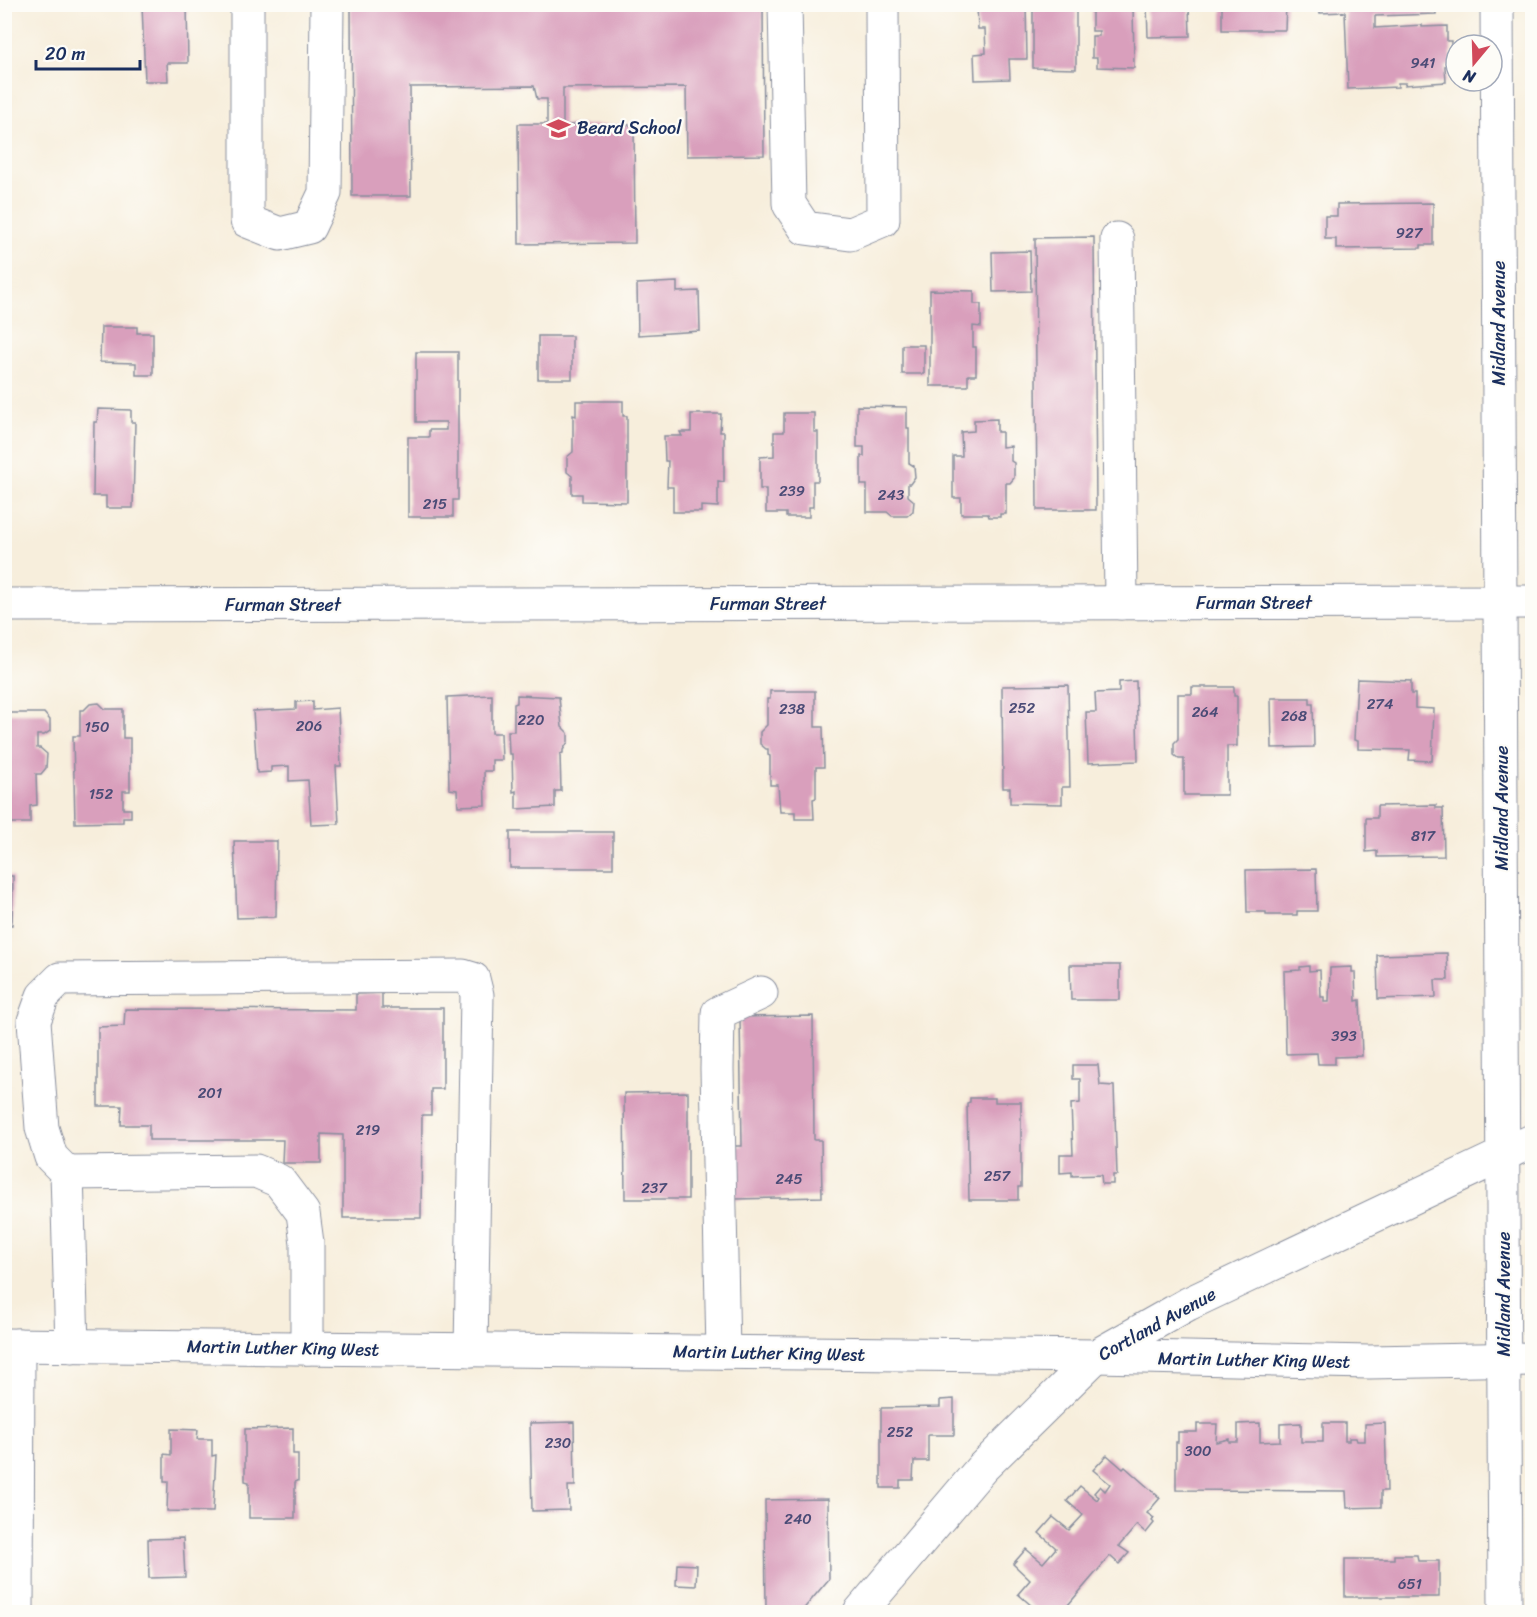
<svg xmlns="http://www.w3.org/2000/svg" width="1537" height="1617" font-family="Sriracha,sans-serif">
  <rect width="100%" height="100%" fill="#fdfcf7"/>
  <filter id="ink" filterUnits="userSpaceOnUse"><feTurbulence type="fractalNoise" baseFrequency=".0167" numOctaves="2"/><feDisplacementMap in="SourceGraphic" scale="12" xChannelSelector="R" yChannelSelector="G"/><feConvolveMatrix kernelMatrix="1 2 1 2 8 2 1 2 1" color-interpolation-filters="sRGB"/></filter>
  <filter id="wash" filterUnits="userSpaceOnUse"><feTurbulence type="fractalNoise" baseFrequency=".008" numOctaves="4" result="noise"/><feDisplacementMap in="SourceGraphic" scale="24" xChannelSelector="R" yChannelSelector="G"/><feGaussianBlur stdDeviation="1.35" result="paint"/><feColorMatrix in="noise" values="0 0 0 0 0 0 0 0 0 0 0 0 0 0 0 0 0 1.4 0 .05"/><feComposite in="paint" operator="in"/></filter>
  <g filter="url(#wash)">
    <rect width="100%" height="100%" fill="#f7eedc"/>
    <g id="blocks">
      <!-- building -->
      <g fill="#d99fbc">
        <path d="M 142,4 L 187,4 L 188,63 L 167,63 L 168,81 L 145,81 Z"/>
        <path d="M 351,4 L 763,4 L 764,155 L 687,156 L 686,87 L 563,88 L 563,125 L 634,125 L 635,243 L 519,244 L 518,124 L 547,124 L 547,99 L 537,99 L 534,86 L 410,87 L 411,196 L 352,196 Z"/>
        <path d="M 977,4 L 1026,4 L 1027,59 L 1009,59 L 1010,79 L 975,80 L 974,54 L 986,53 L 985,29 L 978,29 Z"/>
        <path d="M 1033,4 L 1076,4 L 1076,69 L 1033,68 Z"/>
        <path d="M 1092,4 L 1133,4 L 1134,68 L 1097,67 L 1097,58 L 1092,58 L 1092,36 L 1099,36 L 1099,31 L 1092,31 Z"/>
        <path d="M 1222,4 L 1286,4 L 1285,30 L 1222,30 Z"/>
        <path d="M 1319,4 L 1436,4 L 1436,14 L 1375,16 L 1375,28 L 1422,25 L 1422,27 L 1447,26 L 1447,41 L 1451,41 L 1451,65 L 1445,66 L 1446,82 L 1405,85 L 1406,83 L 1398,83 L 1398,87 L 1348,89 L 1345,12 L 1320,13 Z"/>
        <path d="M 1147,5 L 1189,5 L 1190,36 L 1148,37 Z"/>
        <path d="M 1433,203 L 1433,245 L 1421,245 L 1421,248 L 1336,249 L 1336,239 L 1325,239 L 1325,216 L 1337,216 L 1337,204 Z"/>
        <path d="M 1094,237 L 1096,510 L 1037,510 L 1035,238 Z"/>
        <path d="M 1030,251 L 1031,291 L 993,292 L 992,252 Z"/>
        <path d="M 677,282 L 677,292 L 699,291 L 700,331 L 638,335 L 637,284 Z"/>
        <path d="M 930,290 L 974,291 L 974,304 L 981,304 L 981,327 L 973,326 L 973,347 L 976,347 L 976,375 L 968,375 L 968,386 L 930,386 Z"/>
        <path d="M 101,327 L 137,327 L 137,333 L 153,333 L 153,375 L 136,375 L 136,363 L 100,362 Z"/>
        <rect x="538" y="336" width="34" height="43"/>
        <rect x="902" y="345" width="22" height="29"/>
        <path d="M 416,352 L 458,352 L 458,500 L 453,500 L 453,517 L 408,517 L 408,437 L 429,437 L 429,430 L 446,430 L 446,422 L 416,422 Z"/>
        <path d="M 576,401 L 623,401 L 623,416 L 627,416 L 627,502 L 582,501 L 582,494 L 572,494 L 572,476 L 567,472 L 567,457 L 573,452 L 573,415 L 576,416 Z"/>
        <path d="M 857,406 L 907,407 L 907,428 L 909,428 L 909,463 L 914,466 L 915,477 L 910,484 L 908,484 L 908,496 L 914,501 L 913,511 L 907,516 L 892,516 L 887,512 L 867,512 L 867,485 L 861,485 L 861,456 L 864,456 L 864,447 L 857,447 Z"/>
        <path d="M 98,409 L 131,410 L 131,422 L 135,422 L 133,508 L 106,508 L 106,496 L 93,496 L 94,422 L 97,422 Z"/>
        <path d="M 784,413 L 814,413 L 814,432 L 818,432 L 818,481 L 813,481 L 813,507 L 809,507 L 809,517 L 786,517 L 786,513 L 766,513 L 766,489 L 760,489 L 760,457 L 774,456 L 774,432 L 784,432 Z"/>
        <path d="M 691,414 L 721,414 L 720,432 L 724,432 L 724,482 L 718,481 L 718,507 L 701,506 L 701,512 L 673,512 L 673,487 L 667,487 L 668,461 L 665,461 L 664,436 L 682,436 L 680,432 L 691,432 Z"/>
        <path d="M 997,419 L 997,432 L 1002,432 L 1002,447 L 1011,446 L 1011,461 L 1014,463 L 1014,478 L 1010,483 L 1006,483 L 1006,514 L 1000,514 L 1000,517 L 989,517 L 988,514 L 961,514 L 961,498 L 953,498 L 953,456 L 962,456 L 961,432 L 974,431 L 974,420 Z"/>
        <path d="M 1357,679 L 1411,681 L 1411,694 L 1415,694 L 1415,708 L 1434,709 L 1432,761 L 1409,760 L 1410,750 L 1358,749 L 1358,741 L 1354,740 Z"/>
        <path d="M 1136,681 L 1138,761 L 1088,763 L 1086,712 L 1096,712 L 1095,693 L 1119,692 L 1119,682 Z"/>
        <path d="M 1068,685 L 1070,787 L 1062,787 L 1062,804 L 1010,803 L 1010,788 L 1003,788 L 1002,686 Z"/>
        <path d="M 1192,687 L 1234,687 L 1234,696 L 1237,696 L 1237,746 L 1227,746 L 1227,795 L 1184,795 L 1184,759 L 1179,759 L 1174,755 L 1174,743 L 1178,739 L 1178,694 L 1192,694 Z"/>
        <path d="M 770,691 L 815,691 L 815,727 L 823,727 L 824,767 L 816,767 L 816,798 L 813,799 L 814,819 L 795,819 L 795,812 L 780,812 L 778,785 L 770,785 L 770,756 L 768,755 L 768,749 L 766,749 L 760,744 L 760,732 L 767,725 L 767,699 L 770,699 Z"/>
        <path d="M 492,695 L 492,733 L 501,733 L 502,760 L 492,760 L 492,771 L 484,771 L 485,805 L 458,806 L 457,790 L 449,789 L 447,697 Z"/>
        <path d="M 517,695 L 559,697 L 562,727 L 568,733 L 568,742 L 563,750 L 563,753 L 560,754 L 561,791 L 555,791 L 555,807 L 516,809 L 516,791 L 513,792 L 512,754 L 509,754 L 508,731 L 514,731 L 514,704 L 517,703 Z"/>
        <path d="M 1271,698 L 1310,698 L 1310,704 L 1313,704 L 1314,747 L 1272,748 Z"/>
        <path d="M 313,701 L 313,710 L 338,708 L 341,766 L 336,766 L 339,824 L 311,825 L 308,780 L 289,781 L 289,766 L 271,767 L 271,772 L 257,773 L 253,711 L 296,709 L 296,702 Z"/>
        <path d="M 99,703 L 105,709 L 123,709 L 123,738 L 130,738 L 130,791 L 123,791 L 123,809 L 131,809 L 131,817 L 123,817 L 123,822 L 75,823 L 73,736 L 80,736 L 80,710 L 84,710 L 90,704 Z"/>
        <path d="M 4,713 L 44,713 L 50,720 L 50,731 L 44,735 L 37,735 L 37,748 L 40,748 L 47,754 L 46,768 L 41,774 L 36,774 L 37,805 L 30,806 L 30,823 L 4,823 Z"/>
        <path d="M 1436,805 L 1436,808 L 1443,808 L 1444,856 L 1377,857 L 1377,851 L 1366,852 L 1366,818 L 1377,818 L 1377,806 Z"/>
        <rect x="510" y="832" width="103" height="36"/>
        <path d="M 234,841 L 277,841 L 276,917 L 237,918 Z"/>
        <path d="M 1316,869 L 1317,911 L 1297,911 L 1297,915 L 1266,915 L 1266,912 L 1247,912 L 1246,870 Z"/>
        <path d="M 4,876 L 13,876 L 12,925 L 4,925 Z"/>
        <path d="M 1447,953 L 1448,980 L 1435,980 L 1436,997 L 1378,999 L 1377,955 Z"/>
        <path d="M 1070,965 L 1120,965 L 1120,1000 L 1071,1000 Z"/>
        <path d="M 1309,966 L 1309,971 L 1320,970 L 1321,997 L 1324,997 L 1324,1002 L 1329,1002 L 1330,968 L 1352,967 L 1352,972 L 1355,972 L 1356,1001 L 1360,1000 L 1362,1056 L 1335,1057 L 1335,1064 L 1318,1064 L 1317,1053 L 1286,1054 L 1284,971 L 1300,970 L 1300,967 Z"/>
        <path d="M 382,993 L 382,1008 L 443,1008 L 443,1089 L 431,1089 L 431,1115 L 422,1115 L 421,1218 L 343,1218 L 343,1135 L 321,1134 L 321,1163 L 282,1163 L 283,1140 L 149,1140 L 149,1125 L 121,1125 L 122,1106 L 98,1106 L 98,1027 L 124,1026 L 125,1009 L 356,1010 L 356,994 Z"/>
        <path d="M 813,1016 L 814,1140 L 821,1140 L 822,1197 L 735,1199 L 734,1146 L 742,1146 L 740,1017 Z"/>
        <path d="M 1073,1065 L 1098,1065 L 1100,1085 L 1114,1086 L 1117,1175 L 1113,1175 L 1113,1184 L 1102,1184 L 1101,1175 L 1072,1176 L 1072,1172 L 1060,1173 L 1060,1154 L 1073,1154 L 1071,1104 L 1080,1103 L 1080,1079 L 1073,1079 Z"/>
        <path d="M 688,1092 L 688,1199 L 625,1199 L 624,1093 Z"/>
        <path d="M 970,1098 L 995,1098 L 995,1102 L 1021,1102 L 1021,1187 L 1018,1187 L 1018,1200 L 969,1200 L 967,1103 L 970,1102 Z"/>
        <path d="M 954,1399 L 954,1435 L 928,1435 L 928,1461 L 914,1461 L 913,1480 L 900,1480 L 900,1488 L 881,1488 L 881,1408 L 940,1407 L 940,1400 Z"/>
        <path d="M 574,1422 L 575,1486 L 568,1486 L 569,1510 L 532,1511 L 530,1423 Z"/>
        <path d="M 1260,1423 L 1260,1442 L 1280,1441 L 1280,1424 L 1301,1423 L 1301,1442 L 1323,1442 L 1323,1423 L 1345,1423 L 1345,1441 L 1349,1441 L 1349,1438 L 1356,1438 L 1357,1441 L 1365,1441 L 1365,1424 L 1385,1423 L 1387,1491 L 1381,1491 L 1381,1507 L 1347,1508 L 1346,1491 L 1176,1490 L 1176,1442 L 1178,1442 L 1178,1432 L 1197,1432 L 1197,1424 L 1217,1424 L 1216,1442 L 1229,1439 L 1229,1442 L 1238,1442 L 1238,1424 Z"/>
        <path d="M 293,1428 L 293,1454 L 298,1454 L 298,1481 L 295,1482 L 295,1518 L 249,1518 L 249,1482 L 245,1481 L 245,1429 Z"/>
        <path d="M 171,1429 L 198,1430 L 197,1439 L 212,1439 L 212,1456 L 216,1455 L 213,1512 L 167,1511 L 168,1482 L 164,1482 L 164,1454 L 171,1455 Z"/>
        <path d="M 1107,1455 L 1123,1469 L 1125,1467 L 1160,1498 L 1147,1513 L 1154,1518 L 1152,1521 L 1154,1523 L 1146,1533 L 1137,1525 L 1119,1546 L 1129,1553 L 1119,1564 L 1110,1556 L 1068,1605 L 1077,1612 L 1039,1612 L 1018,1594 L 1030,1580 L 1013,1564 L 1026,1549 L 1043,1563 L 1056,1548 L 1039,1533 L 1053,1517 L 1069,1530 L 1083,1515 L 1067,1501 L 1080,1486 L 1097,1500 L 1099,1497 L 1094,1493 L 1100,1486 L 1105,1491 L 1110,1484 L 1093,1470 Z"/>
        <path d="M 828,1499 L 829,1579 L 801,1612 L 766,1612 L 765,1500 Z"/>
        <path d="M 183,1538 L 185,1577 L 149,1578 L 148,1539 Z"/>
        <path d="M 1394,1555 L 1417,1555 L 1418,1561 L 1439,1561 L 1439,1597 L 1345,1597 L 1345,1559 L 1394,1559 Z"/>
        <path d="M 677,1564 L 697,1565 L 696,1586 L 676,1585 Z"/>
      </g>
    </g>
  </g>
  <g filter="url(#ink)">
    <use href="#blocks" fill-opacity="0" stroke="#898e9d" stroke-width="1.5"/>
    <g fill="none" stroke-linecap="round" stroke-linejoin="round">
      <defs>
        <g id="minor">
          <path d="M 247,4 L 247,221 L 280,234 L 309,227 L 325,193 L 327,4"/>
          <path d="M 785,4 L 789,204 L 805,228 L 850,234 L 883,220 L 882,4"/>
          <path d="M 1497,4 L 1505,1612"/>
          <path d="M 1117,239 L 1121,603"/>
          <path d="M 4,605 L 1532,602"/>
          <path d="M 67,1173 L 72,1346"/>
          <path d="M 4,1345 L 1096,1356 L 1369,1362 L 1532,1359"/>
          <path d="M 307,1348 L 307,1243 L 303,1213 L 279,1181 L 256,1171 L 67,1173 L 51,1157 L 42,1128 L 34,1021 L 43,996 L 60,979 L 463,976 L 473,979 L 477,995 L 471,1350"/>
          <path d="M 723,1352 L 717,1069 L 718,1013 L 761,993"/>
          <path d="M 17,1612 L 18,1345"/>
          <path d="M 860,1612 L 982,1468 L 1096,1356 L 1188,1304 L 1532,1141"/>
        </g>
      </defs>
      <!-- minor casing -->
      <use href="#minor" stroke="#898e9d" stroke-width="35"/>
      <!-- minor -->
      <use href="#minor" stroke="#fff" stroke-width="33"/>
    </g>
  </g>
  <!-- icons -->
  <defs>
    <symbol id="school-bare" viewBox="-9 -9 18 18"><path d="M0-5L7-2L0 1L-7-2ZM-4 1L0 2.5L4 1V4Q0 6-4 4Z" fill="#d1495b" stroke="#fdfcf7" stroke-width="2.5" paint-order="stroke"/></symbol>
  </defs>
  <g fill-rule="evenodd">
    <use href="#school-bare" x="542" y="112" width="33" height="33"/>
  </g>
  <g text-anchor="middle" stroke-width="4.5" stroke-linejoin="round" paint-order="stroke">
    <!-- number labels -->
    <g font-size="15" fill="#4a4b76">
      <text x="1423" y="68">941</text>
      <text x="1409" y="238">927</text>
      <text x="792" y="496">239</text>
      <text x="891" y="500">243</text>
      <text x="435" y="509">215</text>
      <text x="1380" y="709">274</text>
      <text x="1022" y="713">252</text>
      <text x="792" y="714">238</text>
      <text x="1205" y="717">264</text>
      <text x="1294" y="721">268</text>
      <text x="531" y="725">220</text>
      <text x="309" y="731">206</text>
      <text x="97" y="732">150</text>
      <text x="101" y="799">152</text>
      <text x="1423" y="841">817</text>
      <text x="1344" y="1041">393</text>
      <text x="210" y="1098">201</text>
      <text x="368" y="1135">219</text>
      <text x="997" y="1181">257</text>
      <text x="789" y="1184">245</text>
      <text x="654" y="1193">237</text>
      <text x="900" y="1437">252</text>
      <text x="558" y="1448">230</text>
      <text x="1198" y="1456">300</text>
      <text x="798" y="1524">240</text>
      <text x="1410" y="1589">651</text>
    </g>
    <!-- poi labels -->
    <g font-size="18" fill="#1b2f5e" stroke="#fdfcf7" text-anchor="start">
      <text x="577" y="134">Beard School</text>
    </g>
    <!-- street labels -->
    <g font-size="18" fill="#1b2f5e" stroke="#fdfcf7">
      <text transform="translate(1499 323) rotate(-90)" y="6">Midland Avenue</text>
      <text x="1254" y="609">Furman Street</text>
      <text x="768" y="610">Furman Street</text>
      <text x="283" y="611">Furman Street</text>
      <text transform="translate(1502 808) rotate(-90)" y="6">Midland Avenue</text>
      <text transform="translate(1504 1294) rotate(-90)" y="6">Midland Avenue</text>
      <text transform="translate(1157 1324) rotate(-29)" y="6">Cortland Avenue</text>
      <text transform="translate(283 1348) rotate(1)" y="6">Martin Luther King West</text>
      <text transform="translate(769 1353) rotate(1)" y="6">Martin Luther King West</text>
      <text transform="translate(1254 1360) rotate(1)" y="6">Martin Luther King West</text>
    </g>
  </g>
  <!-- margin -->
  <rect width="1537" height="1617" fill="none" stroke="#fdfcf7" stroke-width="24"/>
  <!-- north arrow -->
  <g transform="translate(1474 63) rotate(199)"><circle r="28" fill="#fdfcf7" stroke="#a3aaba" stroke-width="1.5"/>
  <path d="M0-4.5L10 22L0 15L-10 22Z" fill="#d1495b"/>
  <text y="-9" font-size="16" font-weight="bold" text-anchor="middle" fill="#1b2f5e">N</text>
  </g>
  <!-- scale -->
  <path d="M36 60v9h104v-9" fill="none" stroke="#1b2f5e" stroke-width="3"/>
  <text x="45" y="60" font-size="18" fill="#1b2f5e" stroke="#fdfcf7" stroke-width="4.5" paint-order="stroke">20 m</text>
</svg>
